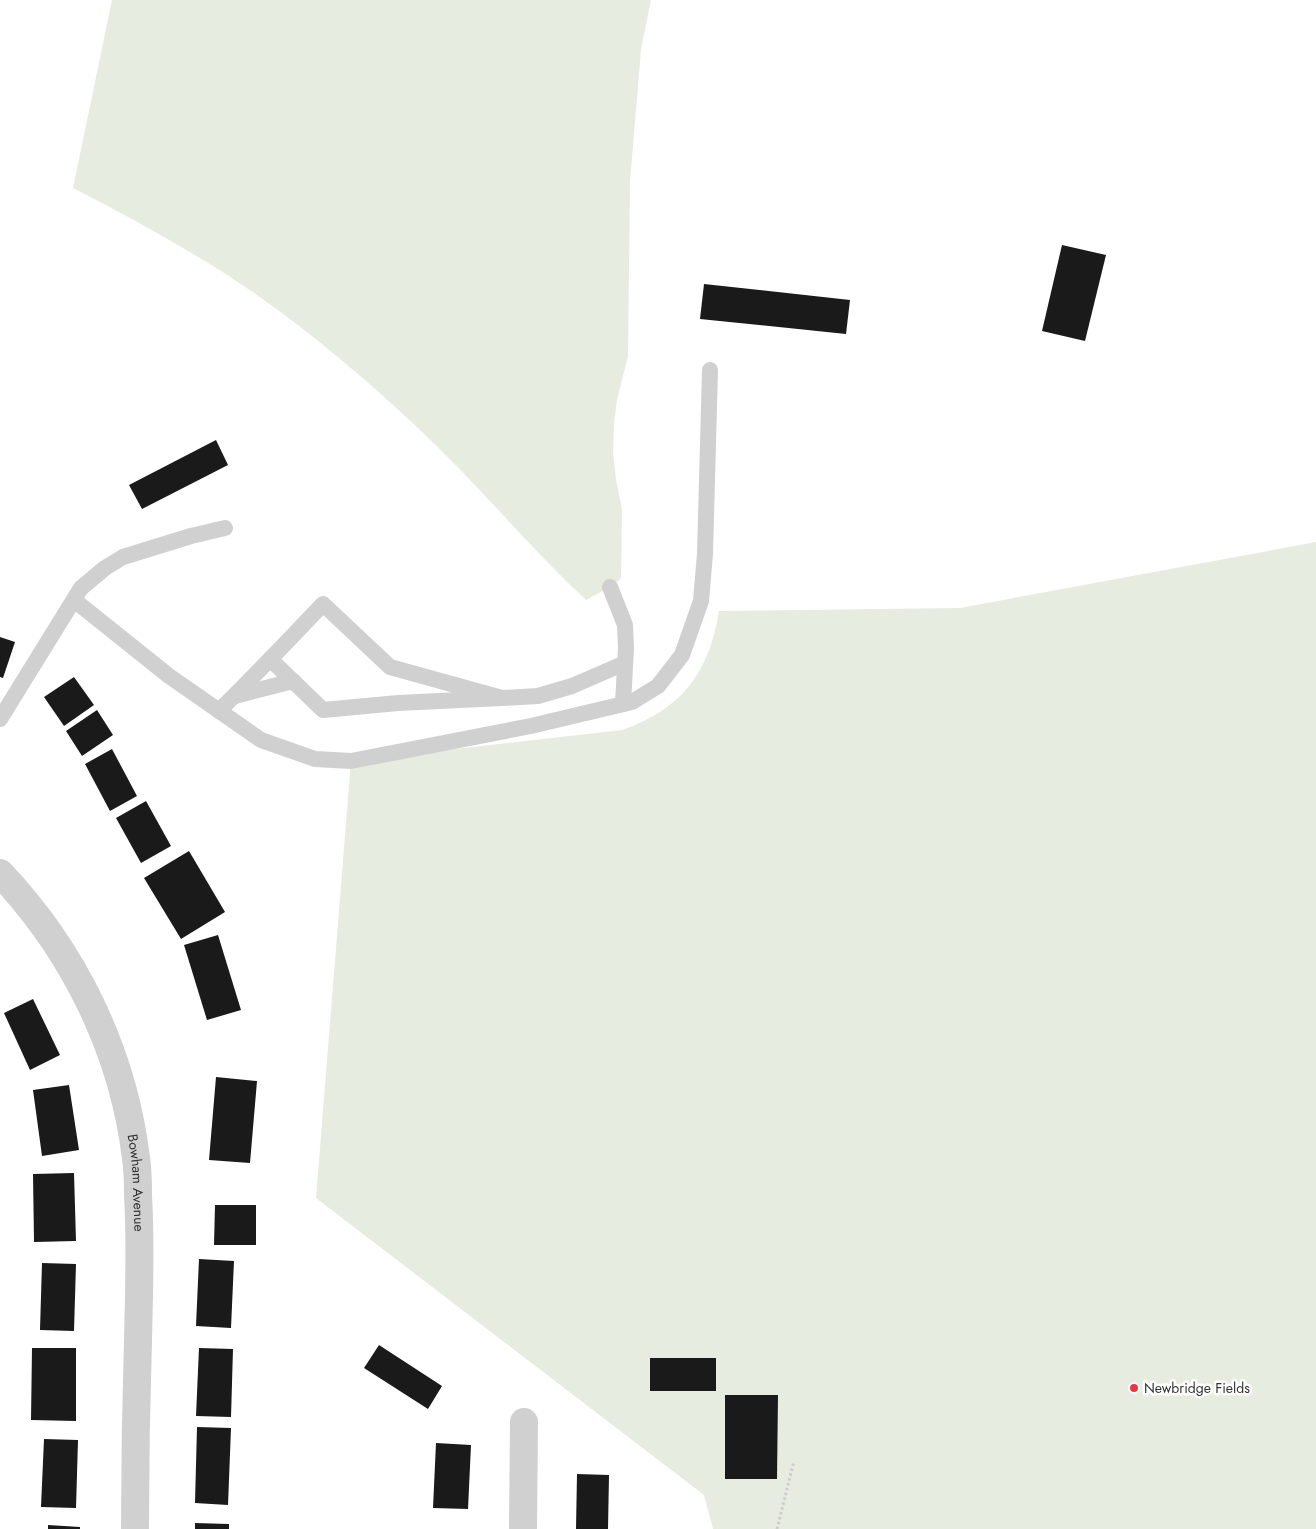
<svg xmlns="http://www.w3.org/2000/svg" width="1316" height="1529" font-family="Jost,sans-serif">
  <rect width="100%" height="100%" fill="#fff"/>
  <!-- green -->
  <g fill="#e6ecdf">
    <path d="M 112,0 L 651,0 L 641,49 L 630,182 L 628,356 L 617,400 L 614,423 L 613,452 L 616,480 L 622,509 L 621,579 L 610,587 L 586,600 C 527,545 476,482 417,427 C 352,366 282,308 205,261 C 162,235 118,211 73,188 Z"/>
    <path d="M 1316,542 L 1316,1529 L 713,1529 L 704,1495 L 316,1198 L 351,761 L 622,730 C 682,709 709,673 719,611 L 960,608 Z"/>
  </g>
  <!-- building -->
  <g fill="#1a1a1a">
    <path d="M 1062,245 L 1106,255 L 1085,341 L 1042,331 Z"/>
    <path d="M 704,284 L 850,300 L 846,334 L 700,319 Z"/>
    <path d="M 216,440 L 228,465 L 142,509 L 129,485 Z"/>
    <path d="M 0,637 L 15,642 L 3,678 L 0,677 Z"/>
    <path d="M 74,677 L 94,705 L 64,726 L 44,697 Z"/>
    <path d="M 97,710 L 113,735 L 82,756 L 66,731 Z"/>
    <path d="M 112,749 L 137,796 L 110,811 L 85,764 Z"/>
    <path d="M 146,801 L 171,846 L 141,863 L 116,818 Z"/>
    <path d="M 189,851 L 225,912 L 181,939 L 144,878 Z"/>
    <path d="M 218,935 L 241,1010 L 207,1020 L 184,945 Z"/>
    <path d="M 33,999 L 60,1055 L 30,1070 L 4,1013 Z"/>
    <path d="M 216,1077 L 257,1081 L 250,1163 L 209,1160 Z"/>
    <path d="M 69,1085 L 79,1150 L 42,1156 L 33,1090 Z"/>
    <path d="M 74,1173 L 76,1241 L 34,1242 L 33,1174 Z"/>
    <path d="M 215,1205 L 256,1205 L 256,1245 L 214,1245 Z"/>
    <path d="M 199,1259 L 234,1261 L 231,1328 L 196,1326 Z"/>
    <path d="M 42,1263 L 76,1264 L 74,1331 L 40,1330 Z"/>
    <path d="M 379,1345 L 442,1386 L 428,1409 L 364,1368 Z"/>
    <path d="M 32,1348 L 76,1348 L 76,1421 L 31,1420 Z"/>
    <path d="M 199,1348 L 233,1349 L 231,1417 L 196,1416 Z"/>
    <rect x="650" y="1358" width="66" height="33"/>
    <path d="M 725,1395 L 778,1395 L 777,1479 L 725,1479 Z"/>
    <path d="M 197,1427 L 231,1428 L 228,1505 L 195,1503 Z"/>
    <path d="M 44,1439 L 78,1440 L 76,1508 L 41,1507 Z"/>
    <path d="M 436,1443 L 471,1445 L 468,1509 L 433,1508 Z"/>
    <path d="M 577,1474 L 609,1475 L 608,1529 L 576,1529 Z"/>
    <path d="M 195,1523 L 229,1524 L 229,1529 L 195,1529 Z"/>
    <path d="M 48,1525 L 80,1527 L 80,1529 L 48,1529 Z"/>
  </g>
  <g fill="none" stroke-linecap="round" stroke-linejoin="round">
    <!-- path -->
    <path stroke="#cdcdcd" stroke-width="3" stroke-dasharray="2.5 2.5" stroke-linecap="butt" d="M 777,1529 L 794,1461"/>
    <!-- service -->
    <g stroke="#d0d0d0" stroke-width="16">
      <path d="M 610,587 L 625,625 L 626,648 L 623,704"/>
      <path d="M 74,600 L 169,676 L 261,740 L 315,759 L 351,761 L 531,726 L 632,702 L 658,686 L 682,655 L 701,601 L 705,554 L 710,370"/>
      <path d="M 235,696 L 293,681"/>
      <path d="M 502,698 L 538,696 L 572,686 L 625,663"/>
      <path d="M 219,711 C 254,676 289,640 323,604 L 390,667 L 502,698 L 398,703 L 323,710 L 270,659"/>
      <path d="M 0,719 L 81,588 L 105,568 L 123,557 L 191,536 L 225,528"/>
    </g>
    <!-- minor -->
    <g stroke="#d0d0d0" stroke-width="28">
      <path id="s1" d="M 0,873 C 74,951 123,1051 136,1158 C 138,1171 138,1184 138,1196 C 141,1244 139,1292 138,1340 C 136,1403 135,1466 135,1529"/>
      <path d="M 523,1529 L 524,1422"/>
    </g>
  </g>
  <!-- markers -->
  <circle fill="#e63946" stroke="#fff" stroke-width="2" cx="1134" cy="1388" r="5"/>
  <g text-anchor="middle" stroke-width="5" stroke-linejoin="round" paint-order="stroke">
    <!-- street labels -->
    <g font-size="14" fill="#333" stroke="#fff">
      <text dy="5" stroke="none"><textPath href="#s1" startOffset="346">Bowham Avenue</textPath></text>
    </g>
    <!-- poi labels -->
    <g font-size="14" fill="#333" stroke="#fff" text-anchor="start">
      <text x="1144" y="1393">Newbridge Fields</text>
    </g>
  </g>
</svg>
